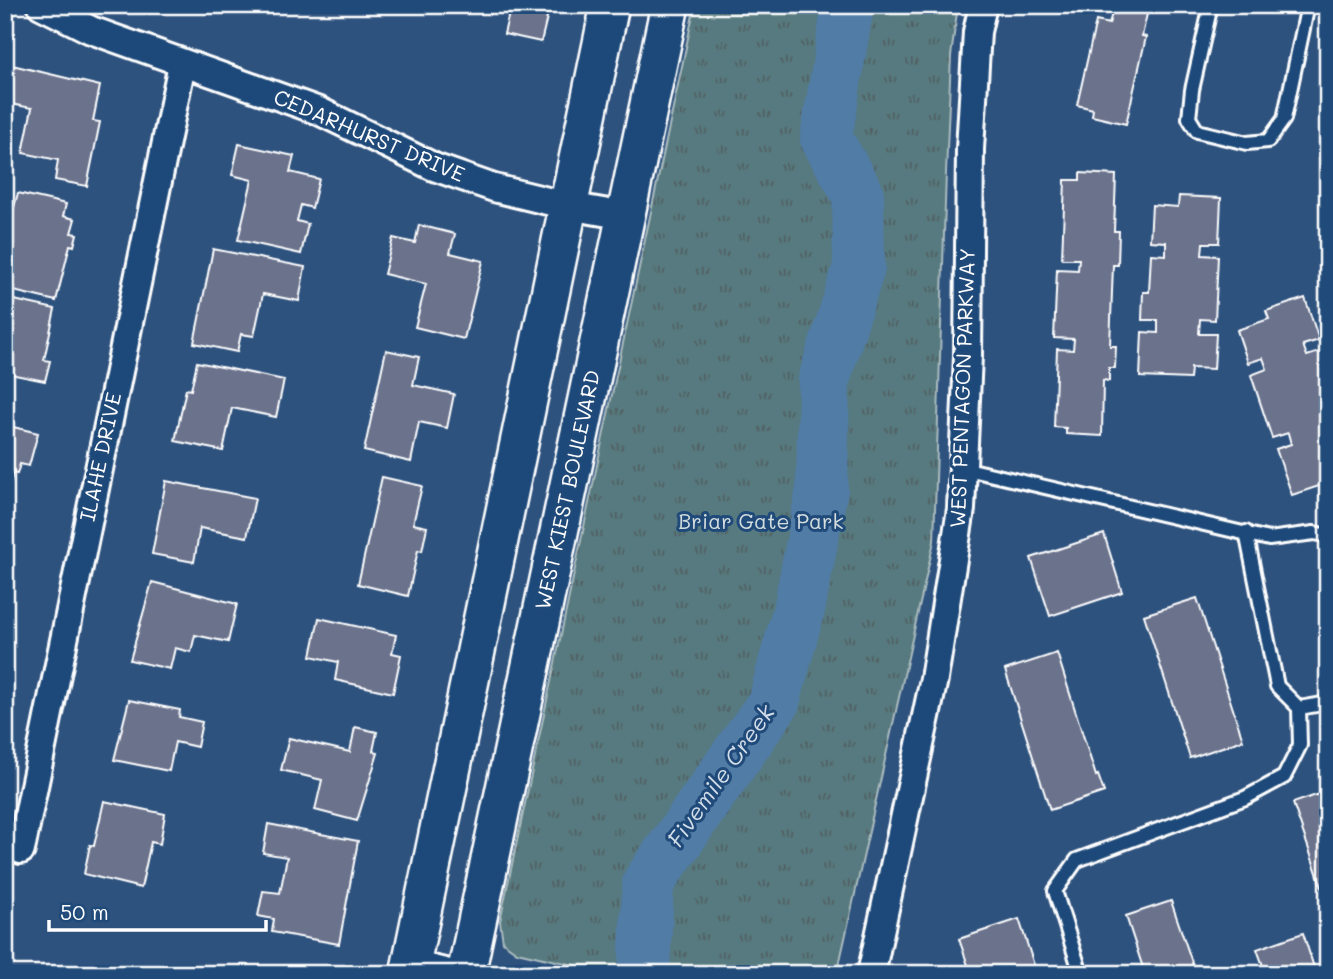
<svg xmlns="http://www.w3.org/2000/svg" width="1333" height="979" font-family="Mali,sans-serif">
  <defs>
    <pattern id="park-tufts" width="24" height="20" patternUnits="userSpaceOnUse" patternTransform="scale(1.75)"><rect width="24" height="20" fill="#577a7f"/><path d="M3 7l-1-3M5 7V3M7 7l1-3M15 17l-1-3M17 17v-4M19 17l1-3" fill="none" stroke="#516163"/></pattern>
  </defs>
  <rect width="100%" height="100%" fill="#2e527e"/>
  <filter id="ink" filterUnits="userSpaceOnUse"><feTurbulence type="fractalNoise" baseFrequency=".0143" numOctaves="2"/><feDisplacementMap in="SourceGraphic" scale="14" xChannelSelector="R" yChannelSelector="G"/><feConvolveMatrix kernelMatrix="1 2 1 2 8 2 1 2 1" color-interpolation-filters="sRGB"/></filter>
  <g filter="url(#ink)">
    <!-- park -->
    <path fill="url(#park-tufts)" stroke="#abbcbf" stroke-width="2" d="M 695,5 L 958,5 L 951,56 L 946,172 L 934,541 L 837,974 L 613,974 L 517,952 L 503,942 L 500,921 Z"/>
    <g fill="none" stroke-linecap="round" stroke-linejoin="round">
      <!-- river -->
      <path stroke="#517ba6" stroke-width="52" d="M 644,974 L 648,883 L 774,702 L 800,605 L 822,489 L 824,380 L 859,267 L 858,194 L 826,138 L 848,5"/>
    </g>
    <!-- building -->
    <g fill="#6a728c" stroke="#fff" stroke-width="2">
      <path d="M 511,5 L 550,5 L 541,42 L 504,34 Z"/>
      <path d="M 1093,5 L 1149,5 L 1142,36 L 1146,37 L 1126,124 L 1092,116 L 1093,109 L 1077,105 L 1096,21 L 1109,24 L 1112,13 L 1092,9 Z"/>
      <path d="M 12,65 L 100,86 L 93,121 L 100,122 L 87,186 L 55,180 L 58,160 L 23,153 L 32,108 L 5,103 Z"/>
      <path d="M 239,144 L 294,156 L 290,172 L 319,179 L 312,208 L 301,205 L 297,221 L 308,224 L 301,254 L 238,240 L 252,180 L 232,175 Z"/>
      <path d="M 1080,173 L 1116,175 L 1114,231 L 1119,231 L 1118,265 L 1113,265 L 1110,346 L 1116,346 L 1115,368 L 1109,368 L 1109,381 L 1103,380 L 1102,436 L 1066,434 L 1066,428 L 1054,427 L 1057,349 L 1073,350 L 1074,339 L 1054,338 L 1057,269 L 1078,270 L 1079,259 L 1062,259 L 1065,180 L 1080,180 Z"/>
      <path d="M 18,193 L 66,204 L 63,216 L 75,219 L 71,233 L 77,234 L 74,246 L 70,245 L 56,301 L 5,289 L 5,239 Z"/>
      <path d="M 1179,196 L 1221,198 L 1219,243 L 1203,243 L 1202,255 L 1218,256 L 1215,320 L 1200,319 L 1199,334 L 1216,334 L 1214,369 L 1191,368 L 1190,379 L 1140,377 L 1142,332 L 1158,333 L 1158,320 L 1142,320 L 1143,292 L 1149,292 L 1151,254 L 1166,255 L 1166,242 L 1150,241 L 1152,205 L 1178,207 Z"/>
      <path d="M 419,225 L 455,234 L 450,253 L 483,261 L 464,339 L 415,327 L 426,284 L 384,274 L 393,238 L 415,243 Z"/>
      <path d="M 213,249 L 305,267 L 299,301 L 263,294 L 254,336 L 241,334 L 237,352 L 194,343 Z"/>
      <path d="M 5,298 L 55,309 L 44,360 L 50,361 L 45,381 L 5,373 Z"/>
      <path d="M 1305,298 L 1319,340 L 1303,345 L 1307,356 L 1322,351 L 1328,367 L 1328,483 L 1292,495 L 1276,449 L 1291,444 L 1288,433 L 1272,438 L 1251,375 L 1267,369 L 1263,358 L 1248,363 L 1237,330 L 1269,319 L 1266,311 Z"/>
      <path d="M 386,350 L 419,357 L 413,385 L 454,394 L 447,428 L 419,422 L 411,462 L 364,451 Z"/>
      <path d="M 197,362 L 284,380 L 276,417 L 232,408 L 223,451 L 175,441 L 186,389 L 191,390 Z"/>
      <path d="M 5,425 L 38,433 L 29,466 L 20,464 L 17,474 L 13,473 L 5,504 Z"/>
      <path d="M 382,477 L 422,486 L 413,524 L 427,527 L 422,551 L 418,550 L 408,596 L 358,584 Z"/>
      <path d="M 166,481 L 255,498 L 247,537 L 200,528 L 194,562 L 152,554 Z"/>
      <path d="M 1104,534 L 1122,592 L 1050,616 L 1031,558 Z"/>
      <path d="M 152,582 L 237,604 L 228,642 L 195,635 L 191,652 L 175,648 L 170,669 L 130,660 Z"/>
      <path d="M 1197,598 L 1243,740 L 1190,758 L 1144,615 Z"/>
      <path d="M 319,618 L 396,635 L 392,653 L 401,655 L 393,693 L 335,680 L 338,662 L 311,656 Z"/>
      <path d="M 1057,653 L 1096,776 L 1098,775 L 1104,792 L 1050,810 L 1005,670 Z"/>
      <path d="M 129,700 L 180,710 L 179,717 L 202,722 L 197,747 L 175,742 L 169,771 L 114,760 Z"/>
      <path d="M 355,727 L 377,732 L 373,751 L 378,753 L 357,821 L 315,810 L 322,780 L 281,770 L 289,738 L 350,752 Z"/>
      <path d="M 1328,791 L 1328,905 L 1293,803 Z"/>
      <path d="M 104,801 L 165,814 L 160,844 L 151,842 L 141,888 L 84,874 L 90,845 L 94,846 Z"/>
      <path d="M 268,824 L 358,841 L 339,944 L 272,932 L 274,919 L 258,916 L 263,891 L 280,893 L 287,857 L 263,853 Z"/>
      <path d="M 1171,901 L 1196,974 L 1145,974 L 1126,916 Z"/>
      <path d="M 1019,919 L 1037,974 L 971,974 L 959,939 Z"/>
      <path d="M 1303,933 L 1316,974 L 1266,974 L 1257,949 Z"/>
    </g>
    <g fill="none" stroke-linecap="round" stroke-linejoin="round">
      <defs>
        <g id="lane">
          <path d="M 1211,5 L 1192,90 L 1189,118 L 1197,131 L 1247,143 L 1268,141 L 1284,119 L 1308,5"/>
          <path d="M 963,468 L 1269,539 L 1314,533 L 1328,536"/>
          <path d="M 1246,532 L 1277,686 L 1299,708 L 1328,703"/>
          <path d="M 1081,974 L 1055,891 L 1077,860 L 1245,798 L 1284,777 L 1300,745 L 1299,708"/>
        </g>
        <g id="street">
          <path d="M 41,5 L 91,30 L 319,111 L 434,167 L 494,188 L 568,206 L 626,216"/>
          <path d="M 21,850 L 182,64"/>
          <path d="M 411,964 L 453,974"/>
          <path d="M 871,974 L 934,679 L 961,509 L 968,356 L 970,149 L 977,32 L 983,5"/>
        </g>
        <g id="secondary">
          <path d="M 409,974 L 610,5"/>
          <path d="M 466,974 L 670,5"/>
        </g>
      </defs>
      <!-- lane casing -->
      <use href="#lane" stroke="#fff" stroke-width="18"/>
      <!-- street casing -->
      <use href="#street" stroke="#fff" stroke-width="32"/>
      <!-- secondary casing -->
      <use href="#secondary" stroke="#fff" stroke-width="42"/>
      <!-- lane -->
      <use href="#lane" stroke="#1f4a7a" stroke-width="12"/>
      <!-- street -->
      <use href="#street" stroke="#1f4a7a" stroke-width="26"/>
      <!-- secondary -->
      <use href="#secondary" stroke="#1f4a7a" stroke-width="37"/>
    </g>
  </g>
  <g text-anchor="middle" stroke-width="6" stroke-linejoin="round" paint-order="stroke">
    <!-- street labels -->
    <g font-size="21" fill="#fff" stroke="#1f4a7a">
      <text transform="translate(369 136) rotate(23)" y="7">CEDARHURST DRIVE</text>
      <text transform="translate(963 388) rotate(-88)" y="7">WEST PENTAGON PARKWAY</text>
      <text transform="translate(101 457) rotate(-78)" y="7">ILAHE DRIVE</text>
      <text transform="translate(568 490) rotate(-78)" y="7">WEST KIEST BOULEVARD</text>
    </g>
    <!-- park labels -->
    <g font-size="21" fill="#d5dedf" stroke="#1f4a7a">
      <text x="761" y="529">Briar Gate Park</text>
    </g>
    <!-- water labels -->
    <g font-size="23" font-style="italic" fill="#d4dee9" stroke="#1f4a7a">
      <text transform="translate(721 776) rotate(-55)" y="8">Fivemile Creek</text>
    </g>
  </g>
  <!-- margin -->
  <rect width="1333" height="979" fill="none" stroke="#1f4a7a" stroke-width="28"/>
  <rect x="14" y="14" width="1305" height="951" fill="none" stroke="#fff" stroke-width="2.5" filter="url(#ink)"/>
  <!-- scale -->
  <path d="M49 920v10h217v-10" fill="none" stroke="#ffffff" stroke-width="3.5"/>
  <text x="60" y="920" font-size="21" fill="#ffffff" stroke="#1f4a7a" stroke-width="5" paint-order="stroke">50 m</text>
</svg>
